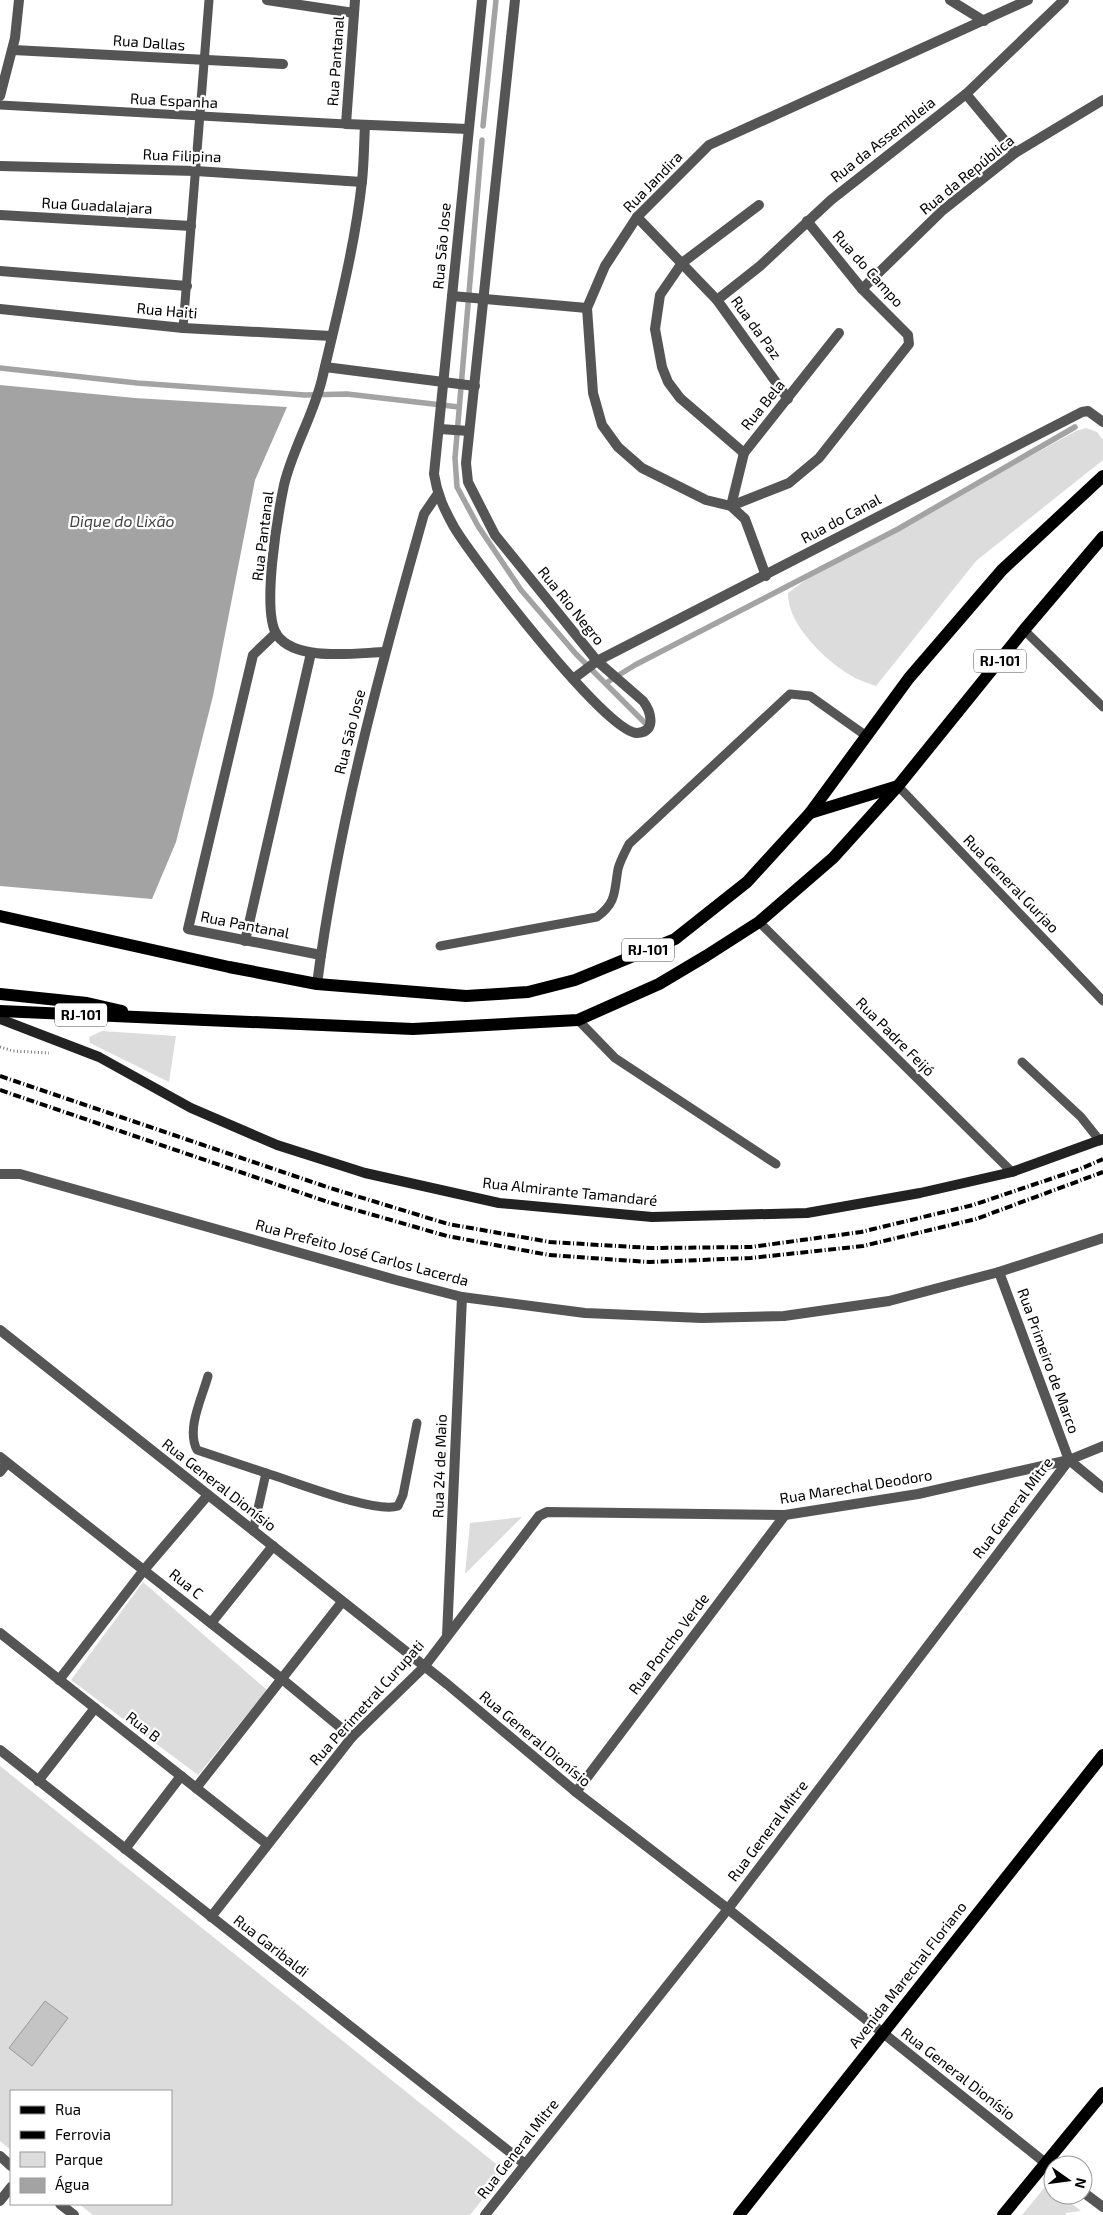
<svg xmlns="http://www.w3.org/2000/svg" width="1103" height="2215" font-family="'Exo 2',sans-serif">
  <rect width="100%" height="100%" fill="#fff"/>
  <!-- green -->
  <g fill="#dcdcdc">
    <path d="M 1086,428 L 1097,432 L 1103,440 L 1103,460 L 976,561 L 876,686 C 868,683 858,680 850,675 C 825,660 787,624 788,593 L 807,579 L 1076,431 Z"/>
    <path d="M 102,1031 L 176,1036 L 169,1082 L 90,1043 L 89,1037 Z"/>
    <path d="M 522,1517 L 465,1574 L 470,1523 Z"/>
    <path d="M 143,1582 L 267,1690 L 198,1775 L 71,1680 Z"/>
    <path d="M 0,1766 L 505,2171 L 470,2215 L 93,2215 L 79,2204 L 171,2204 L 171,2091 L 11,2091 L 11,2150 L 0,2141 Z"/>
    <path d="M 1045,2187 L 1053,2190 L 1053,2195 L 1061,2195 L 1081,2211 L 1065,2213 L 1067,2215 L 1022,2215 Z"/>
  </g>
  <!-- water -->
  <path fill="#a3a3a3" d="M 0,385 L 135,398 L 287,407 L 255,480 L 213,696 L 176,842 L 152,899 L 0,886 Z"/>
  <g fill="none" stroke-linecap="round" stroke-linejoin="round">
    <!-- stream -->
    <g stroke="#a3a3a3" stroke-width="5.5">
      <path d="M 483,126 L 496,0"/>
      <path d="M 482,140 L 455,458 L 457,487 L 478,526 L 521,590 L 576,654 L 645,723"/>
      <path d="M 0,368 L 137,383 L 305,395 L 347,394 L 459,407"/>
      <path d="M 606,683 L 635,665 L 898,529 L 1075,427"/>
    </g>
  </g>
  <!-- building -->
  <path fill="#c4c4c4" stroke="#999" d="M 45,2001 L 68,2018 L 32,2066 L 9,2048 Z"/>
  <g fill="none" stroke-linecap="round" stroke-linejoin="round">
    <!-- path -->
    <path stroke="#777" stroke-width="3" stroke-dasharray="1 2.5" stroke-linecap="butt" d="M 0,1047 L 13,1051 L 49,1053"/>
    <!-- service -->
    <g stroke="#555" stroke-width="9">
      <path d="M 0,105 L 346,124"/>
      <path d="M 183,328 L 209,0"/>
      <path d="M 1024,630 L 1103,707"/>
      <path d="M 898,786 L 1103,1001"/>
      <path d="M 759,922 L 1012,1172"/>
      <path d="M 440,946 L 597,917 C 617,902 614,892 618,869 C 620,861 625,852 629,844 L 790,694 L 810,696 L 865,735"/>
      <path d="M 578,1020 L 615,1058 L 776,1164"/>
      <path d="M 1022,1062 L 1081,1117 L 1100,1141"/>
      <path d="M 208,1376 C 202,1398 186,1429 197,1450 L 266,1473"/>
      <path d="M 253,1531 L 266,1473 C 293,1481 375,1514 398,1506 L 403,1495 L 417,1423"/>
    </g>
    <!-- minor -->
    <g stroke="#555" stroke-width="10">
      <path d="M 267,0 L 354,13"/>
      <path d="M 355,0 L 346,124 L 468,129"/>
      <path d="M 482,0 L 434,474 C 437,494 444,509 454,527 C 473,559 606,733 637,733 C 658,732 650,710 643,701 L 597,661 L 495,535 L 468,482 L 466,463 L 515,0"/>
      <path d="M 950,0 L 984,21"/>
      <path d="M 13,50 L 283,64"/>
      <path d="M 966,94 L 1015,153"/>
      <path d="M 0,96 L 15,38 L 19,0"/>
      <path d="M 365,125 C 364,143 364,163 362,181 C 355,246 338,311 323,375 C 315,413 293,447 284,485 C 278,514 261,611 277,635 C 296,662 355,653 385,652"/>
      <path d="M 0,166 L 196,171 L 362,182"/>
      <path d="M 0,215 L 191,226"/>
      <path d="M 637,217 L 717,300 L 788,399"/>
      <path d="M 0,271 L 187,286"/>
      <path d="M 862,289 L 943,210 L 1015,153 L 1103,100"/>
      <path d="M 452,296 L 587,308"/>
      <path d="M 717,300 L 760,266 L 831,200 L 966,94 L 1064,0"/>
      <path d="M 0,309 L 183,328 L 331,336"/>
      <path d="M 325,367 L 475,386"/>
      <path d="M 440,429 L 469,431"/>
      <path d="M 744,453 L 680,398 L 668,382 L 662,367 L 655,329 L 660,295 L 682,263 L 759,205"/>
      <path d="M 731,506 L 789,483 L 819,458 L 909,344 L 908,335 L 862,289 L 807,221"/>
      <path d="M 731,506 L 744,453 L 839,333"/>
      <path d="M 766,576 L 745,519 L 731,506 L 706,500 L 642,468 L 618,447 L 602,425 L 593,393 L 587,308 L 605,266 L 637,217 L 709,145 L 1028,0"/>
      <path d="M 276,633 L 253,655 L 188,929 L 321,955"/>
      <path d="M 573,679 L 597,661 L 1082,412 L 1088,411 L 1103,422"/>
      <path d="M 245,941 L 311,653"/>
      <path d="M 317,984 C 338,823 380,669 424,514 L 437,495"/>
      <path d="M 0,1174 L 20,1174 L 396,1280 L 462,1297 L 585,1313 L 702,1318 L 784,1316 L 889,1301 L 999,1272 L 1103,1238"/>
      <path d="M 999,1272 L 1069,1460 L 1103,1488"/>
      <path d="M 0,1330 L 447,1684 L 576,1792 L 728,1909 L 1053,2169"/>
      <path d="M 0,1457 L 282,1679 L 352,1737"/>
      <path d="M 0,1472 L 7,1463"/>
      <path d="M 211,1623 L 273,1546"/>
      <path d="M 0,1633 L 267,1844"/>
      <path d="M 447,1636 L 462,1297"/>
      <path d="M 59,1680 L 144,1570 L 208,1495"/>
      <path d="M 0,1750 L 525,2164"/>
      <path d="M 38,1781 L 95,1708"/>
      <path d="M 196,1788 L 342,1602"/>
      <path d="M 576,1792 L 785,1515"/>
      <path d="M 125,1849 L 181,1776"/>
      <path d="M 211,1917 L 352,1737 L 424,1667 L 539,1516 L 547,1512 L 785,1515 L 918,1494 L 1069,1460 L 1103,1446"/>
      <path d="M 0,2156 L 11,2166"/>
      <path d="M 1083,2192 L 1103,2207"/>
      <path d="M 0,2201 L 11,2187"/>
      <path d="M 60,2204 L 74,2215"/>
      <path d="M 485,2215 L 728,1909 L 1069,1460"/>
    </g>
    <!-- secondary -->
    <path stroke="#222" stroke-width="10" d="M 0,1019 L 99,1057 L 191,1108 L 277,1145 L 365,1173 L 499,1203 L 652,1217 L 807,1213 L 920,1193 L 1012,1172 L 1103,1139"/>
    <!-- primary -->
    <g stroke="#000" stroke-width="12">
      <path d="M 810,813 L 898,786"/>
      <path d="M 0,916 L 229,967 L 317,984 L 466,996 L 528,992 L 575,980 L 675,939 L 747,882 L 810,813 L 909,678 L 1002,570 L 1103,476"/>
      <path d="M 0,994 L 87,1003 L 122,1011"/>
      <path d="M 0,1011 L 413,1029 L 578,1020 L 659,984 L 706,956 L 759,922 L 833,858 L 898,786 L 1024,630 L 1103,537"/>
      <path d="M 739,2215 L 1103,1755"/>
      <path d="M 1003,2215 L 1103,2093"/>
    </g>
    <!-- rail -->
    <g stroke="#000" stroke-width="4" stroke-dasharray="8 2.5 1 2.5" stroke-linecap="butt">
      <path d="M 0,1076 L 330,1188 L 448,1224 L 550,1242 L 651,1248 L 751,1247 L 861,1232 L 973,1205 L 1080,1169 L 1103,1159"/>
      <path d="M 0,1090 L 328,1202 L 447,1236 L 549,1255 L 649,1262 L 751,1258 L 863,1246 L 976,1219 L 1103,1172"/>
    </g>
  </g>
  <g text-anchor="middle" stroke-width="4.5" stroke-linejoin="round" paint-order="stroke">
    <!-- shield labels -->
    <g fill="#fff" stroke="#4c4c4c" stroke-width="1">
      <rect x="974" y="649.5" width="52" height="23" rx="4"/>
      <rect x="622" y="938.5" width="52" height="23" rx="4"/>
      <rect x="55" y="1003.5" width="52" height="23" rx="4"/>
    </g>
    <g font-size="14" font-weight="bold" fill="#000">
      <text x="1000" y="666">RJ-101</text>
      <text x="648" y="955">RJ-101</text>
      <text x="81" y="1020">RJ-101</text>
    </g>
    <!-- street labels -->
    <g font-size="15" fill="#000" stroke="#fff">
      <text transform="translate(149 43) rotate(4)" y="5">Rua Dallas</text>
      <text transform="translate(336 61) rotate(-86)" y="5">Rua Pantanal</text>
      <text transform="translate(174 101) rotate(3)" y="5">Rua Espanha</text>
      <text transform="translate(883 140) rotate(-38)" y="5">Rua da Assembleia</text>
      <text transform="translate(182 156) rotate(2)" y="5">Rua Filipina</text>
      <text transform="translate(967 175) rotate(-39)" y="5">Rua da República</text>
      <text transform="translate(653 182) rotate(-46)" y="5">Rua Jandira</text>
      <text transform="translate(97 206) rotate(3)" y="5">Rua Guadalajara</text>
      <text transform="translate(442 246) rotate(-85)" y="5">Rua Sāo Jose</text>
      <text transform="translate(868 269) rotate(48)" y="5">Rua do Campo</text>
      <text transform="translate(167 311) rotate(5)" y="5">Rua Haiti</text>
      <text transform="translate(756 328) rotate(54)" y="5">Rua da Paz</text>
      <text transform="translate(763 405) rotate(-51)" y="5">Rua Bela</text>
      <text transform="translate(841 519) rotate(-28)" y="5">Rua do Canal</text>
      <text transform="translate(263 536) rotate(-83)" y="5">Rua Pantanal</text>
      <text transform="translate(571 606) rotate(51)" y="5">Rua Rio Negro</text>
      <text transform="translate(350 732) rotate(-76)" y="5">Rua Sāo Jose</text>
      <text transform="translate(1011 884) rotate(46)" y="5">Rua General Gurjao</text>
      <text transform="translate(245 925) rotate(11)" y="5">Rua Pantanal</text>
      <text transform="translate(895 1037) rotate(45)" y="5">Rua Padre Feijó</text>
      <text transform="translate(570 1192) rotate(6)" y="5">Rua Almirante Tamandaré</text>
      <text transform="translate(362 1253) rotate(15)" y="5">Rua Prefeito José Carlos Lacerda</text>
      <text transform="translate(1048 1361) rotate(70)" y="5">Rua Primeiro de Marco</text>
      <text transform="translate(440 1466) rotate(-88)" y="5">Rua 24 de Maio</text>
      <text transform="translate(219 1485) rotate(38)" y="5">Rua General Dionísio</text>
      <text transform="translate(856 1487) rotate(-9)" y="5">Rua Marechal Deodoro</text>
      <text transform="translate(1013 1508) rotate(-53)" y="5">Rua General Mitre</text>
      <text transform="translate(186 1584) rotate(39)" y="5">Rua C</text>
      <text transform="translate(669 1644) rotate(-53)" y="5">Rua Poncho Verde</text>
      <text transform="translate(367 1703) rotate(-48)" y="5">Rua Perimetral Curupati</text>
      <text transform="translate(143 1727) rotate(38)" y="5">Rua B</text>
      <text transform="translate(535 1739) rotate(40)" y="5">Rua General Dionísio</text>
      <text transform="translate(768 1831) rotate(-53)" y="5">Rua General Mitre</text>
      <text transform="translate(271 1946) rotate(38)" y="5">Rua Garibaldi</text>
      <text transform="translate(908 1975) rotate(-52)" y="5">Avenida Marechal Floriano</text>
      <text transform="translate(958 2074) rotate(38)" y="5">Rua General Dionísio</text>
      <text transform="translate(518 2149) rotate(-52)" y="5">Rua General Mitre</text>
    </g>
    <!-- water labels -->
    <g font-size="16" font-style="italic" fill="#444" stroke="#fff">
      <text x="122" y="527">Dique do Lixão</text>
    </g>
  </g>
  <!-- legend -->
  <rect x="10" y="2090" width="162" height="115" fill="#ffffff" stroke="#999999"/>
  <rect x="20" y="2106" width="25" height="8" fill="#000000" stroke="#999999"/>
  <text x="55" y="2115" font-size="15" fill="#000000">Rua</text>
  <rect x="20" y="2131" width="25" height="8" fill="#000000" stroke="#999999"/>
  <text x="55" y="2140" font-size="15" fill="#000000">Ferrovia</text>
  <rect x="20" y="2152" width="25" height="15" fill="#dcdcdc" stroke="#999999"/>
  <text x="55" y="2165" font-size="15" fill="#000000">Parque</text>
  <rect x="20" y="2178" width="25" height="15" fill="#a3a3a3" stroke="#999999"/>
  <text x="55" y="2190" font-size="15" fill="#000000">Água</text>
  <!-- north arrow -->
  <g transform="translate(1068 2180) rotate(104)"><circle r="24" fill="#ffffff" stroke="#999999"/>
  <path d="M0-4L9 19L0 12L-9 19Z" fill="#000000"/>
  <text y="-8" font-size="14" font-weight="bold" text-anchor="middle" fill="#000000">N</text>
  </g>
</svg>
